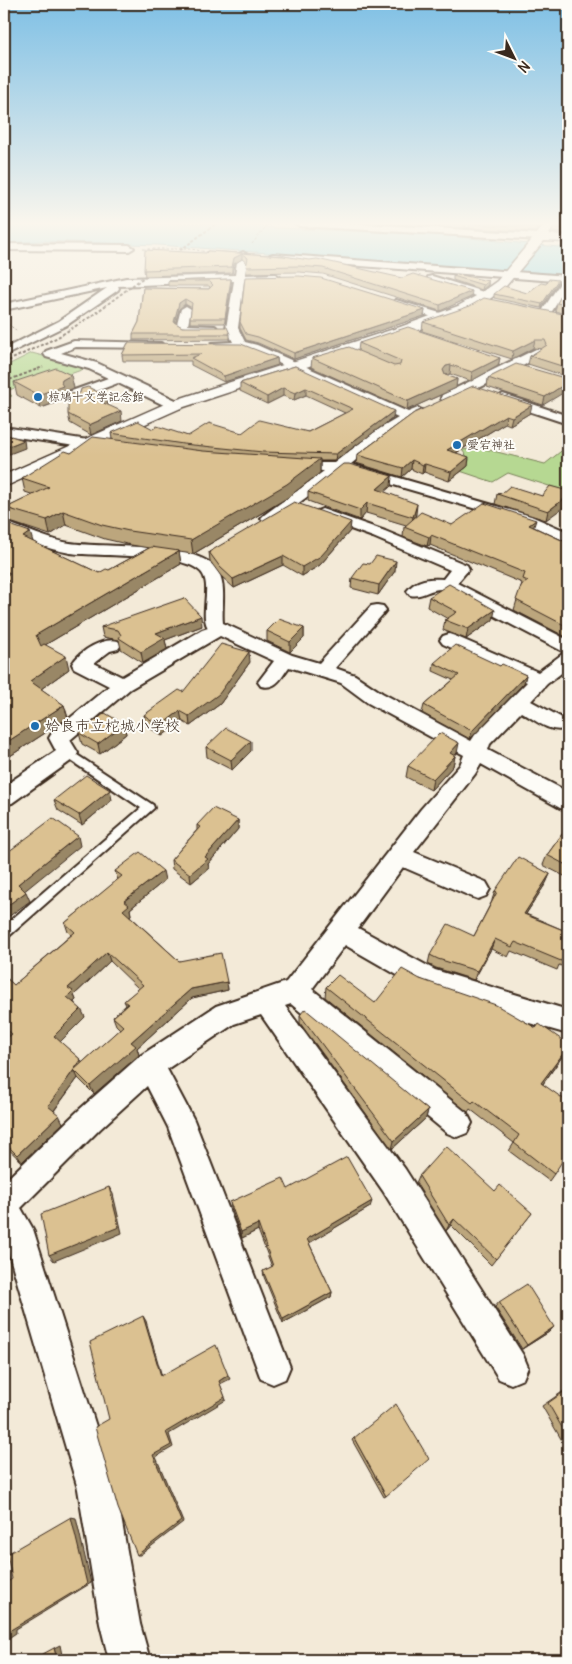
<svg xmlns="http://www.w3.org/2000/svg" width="572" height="1664" font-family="Delius,'Klee One',sans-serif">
  <rect width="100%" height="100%" fill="#f3ead8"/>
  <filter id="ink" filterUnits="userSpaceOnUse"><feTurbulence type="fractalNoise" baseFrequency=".02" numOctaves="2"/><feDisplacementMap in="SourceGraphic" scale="10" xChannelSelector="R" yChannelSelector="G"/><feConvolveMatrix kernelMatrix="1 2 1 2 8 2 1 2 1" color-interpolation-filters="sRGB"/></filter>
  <g filter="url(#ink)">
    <!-- green -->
    <g fill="#b6d892" stroke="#788158">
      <path d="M 32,353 L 87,368 L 36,386 L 30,383 L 6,391 L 12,396 L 4,398 L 4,367 Z"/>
      <path d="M 481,448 L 545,464 L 565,448 L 568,450 L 568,492 L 508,473 L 493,482 L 460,471 L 468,466 L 469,459 L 462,450 Z"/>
    </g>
    <!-- water -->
    <path fill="#83d2e0" stroke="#668f92" d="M 15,223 L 230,224 L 276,228 L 440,235 L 568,248 L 568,275 L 158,245 L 41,241 L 4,243 L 4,224 Z"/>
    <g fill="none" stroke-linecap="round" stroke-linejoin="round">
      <defs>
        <g id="lane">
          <path d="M 472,223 L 478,223 L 467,227 L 465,226 Z"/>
          <path d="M 68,749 L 153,805 L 154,808 L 8,937 L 4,938 L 4,926 L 141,808 L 64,756 L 63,753 Z"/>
        </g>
        <g id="street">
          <path d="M 295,223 L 345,223 L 540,234 L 545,237 L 540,240 L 299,226 Z"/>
          <path d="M 4,244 L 129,245 L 134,248 L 129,251 L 4,250 Z"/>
          <path d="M 243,252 L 248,255 L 245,275 L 275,274 L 280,277 L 275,280 L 244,281 L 238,328 L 245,342 L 257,345 L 408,412 L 418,408 L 425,412 L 384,438 L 351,464 L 531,516 L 568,532 L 568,542 L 521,522 L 349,472 L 341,472 L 274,521 L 264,521 L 261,518 L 264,515 L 324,471 L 290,470 L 285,469 L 283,466 L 285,463 L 334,463 L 374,432 L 398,418 L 250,350 L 212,347 L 210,345 L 212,343 L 233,342 L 226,328 L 234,281 L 118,286 L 119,288 L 118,290 L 67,325 L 4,356 L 4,349 L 59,321 L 107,288 L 4,310 L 4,304 L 126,278 L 235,275 L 238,255 Z"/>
          <path d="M 273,254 L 568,276 L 568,282 L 270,259 L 270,255 Z"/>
          <path d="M 432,276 L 490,294 L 491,296 L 486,299 L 428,281 L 428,277 Z"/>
          <path d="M 564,282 L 568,283 L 568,286 L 549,316 L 545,317 L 541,316 L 540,314 L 560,283 Z"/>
          <path d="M 396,300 L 447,315 L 448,317 L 443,320 L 392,305 L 391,303 Z"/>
          <path d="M 186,306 L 191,309 L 188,325 L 215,326 L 217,328 L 215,330 L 178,330 L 176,328 L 181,309 Z"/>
          <path d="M 74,341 L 161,343 L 163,345 L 157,348 L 76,347 L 61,353 L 97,363 L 180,402 L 181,405 L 180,408 L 170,408 L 118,383 L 81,397 L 80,401 C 74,402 68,401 65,396 L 66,393 L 108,378 L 89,369 L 46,357 L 44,354 L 46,351 Z"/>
          <path d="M 538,348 L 544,352 L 542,354 L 518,369 L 452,401 L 442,401 L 441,398 L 442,395 Z"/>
          <path d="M 503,394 L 568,416 L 568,424 L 498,401 L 497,398 Z"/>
          <path d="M 4,427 L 107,443 L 114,447 L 107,451 L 4,435 Z"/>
          <path d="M 322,509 L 385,531 L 467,565 L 469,569 L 457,583 L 568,640 L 568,653 L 562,651 L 443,589 C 429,588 423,598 410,595 L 407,591 C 416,579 429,578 443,579 L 450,570 L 373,537 L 317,517 L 314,514 L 317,511 Z"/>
          <path d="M 4,522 C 26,528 47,540 70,543 C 104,548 192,542 215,567 C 228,581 221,606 223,623 L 292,655 L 319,663 L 371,606 L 377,605 L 383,606 L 386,610 L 383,614 L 335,668 L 355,675 L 382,693 L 471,741 L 475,735 L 527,682 L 443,644 L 440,640 L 443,636 L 449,634 L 455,636 L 538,672 L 561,655 L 568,653 L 568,668 L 547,684 L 531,701 L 564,719 L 567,724 L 564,729 C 549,733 534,719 521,712 L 490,744 L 488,750 L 568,792 L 568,810 L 560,808 L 481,764 L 475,774 L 414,852 L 486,882 L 490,889 L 486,896 L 478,899 L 470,896 L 403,867 L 358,928 L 435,970 L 568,1010 L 568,1034 L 477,1008 L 418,987 L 345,945 L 312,989 L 467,1113 L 472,1123 L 467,1133 L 457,1137 L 447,1133 L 291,1004 L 285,1006 L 405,1169 L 523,1355 L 528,1367 L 523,1379 L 511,1384 L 499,1379 L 383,1191 L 261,1015 L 234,1024 L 167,1069 L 194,1120 L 290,1367 L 285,1379 L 273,1384 L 261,1379 L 168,1127 L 147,1086 L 100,1129 L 21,1208 L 33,1229 L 116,1489 L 140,1624 L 150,1660 L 109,1660 L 100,1624 L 78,1489 L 4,1237 L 4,1182 L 80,1109 L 140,1056 L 216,1006 L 286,982 L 421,809 L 460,765 L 464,755 L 368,703 L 341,683 L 289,667 C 281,678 276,690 261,686 L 258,682 L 274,661 L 220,636 L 130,689 L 70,740 L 78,753 L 75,758 L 12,803 L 4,805 L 4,786 L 56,751 L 49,738 L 52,733 L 109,686 L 74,668 L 72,664 C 80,651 103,637 118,641 L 121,645 L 118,649 L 110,651 L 94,663 L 122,677 L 202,630 L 208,628 C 199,614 213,585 201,572 C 183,552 98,557 70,553 C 47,549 25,540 4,532 Z"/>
        </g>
        <path id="secondary" d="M 546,223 L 557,223 L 549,234 L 568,236 L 568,242 L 544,241 L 506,286 L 486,302 L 468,312 L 410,333 L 181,408 L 4,487 L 4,475 L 169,402 L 400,327 L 458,306 L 476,296 L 497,281 Z"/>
      </defs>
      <!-- lane casing -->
      <use href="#lane" stroke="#3b2a1e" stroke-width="4"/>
      <!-- street casing -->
      <use href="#street" stroke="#3b2a1e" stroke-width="4"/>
      <!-- secondary casing -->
      <use href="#secondary" stroke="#3b2a1e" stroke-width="3"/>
      <!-- path-far1 -->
      <g stroke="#3b2a1e" stroke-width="1" stroke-dasharray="2.5 2" stroke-linecap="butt">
        <path d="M 252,244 L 269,223"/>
        <path d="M 143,249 L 191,249 L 207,252"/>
        <path d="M 4,321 L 17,331"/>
      </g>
      <!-- path -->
      <path stroke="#3b2a1e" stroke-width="2" stroke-dasharray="3 2" stroke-linecap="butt" d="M 9,384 L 9,380 L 43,367"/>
      <!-- lane -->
      <use href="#lane" fill="#fdfcf7" fill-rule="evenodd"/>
      <!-- street -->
      <use href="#street" fill="#fdfcf7" fill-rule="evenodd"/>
      <!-- secondary -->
      <use href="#secondary" fill="#fdfcf7" fill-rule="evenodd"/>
      <!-- rail -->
      <path stroke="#3b2a1e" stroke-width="2" stroke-dasharray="3 2" stroke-linecap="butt" d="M 4,363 L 58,337 L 90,317 L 217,223"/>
    </g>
    <!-- wall -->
    <g fill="#bca67d" stroke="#3b2a1e" fill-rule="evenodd">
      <path d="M 378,223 L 470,223 L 465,224 L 465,228 Z"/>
      <path d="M 472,223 L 544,223 L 536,232 L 469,228 L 470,224 Z"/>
      <path d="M 568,223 L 568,234 L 552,232 L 553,228 Z"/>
      <path d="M 208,251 L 284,256 L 471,297 L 440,311 L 323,274 L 299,272 L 246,273 L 247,263 L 242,259 L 234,264 L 232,273 L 145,276 L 144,270 L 206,253 Z"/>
      <path d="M 453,276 L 488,281 L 488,285 L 482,290 L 453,280 Z"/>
      <path d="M 231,279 L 231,284 L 225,323 L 190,323 L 190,318 L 192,308 L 185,304 L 179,309 L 175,323 L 182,327 L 230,334 L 230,339 L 133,340 L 133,334 L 139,322 L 143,288 L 209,289 L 210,287 L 209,286 L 168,286 L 168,281 Z"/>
      <path d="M 558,280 L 557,284 L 541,308 L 494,298 L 494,294 L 527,293 Z"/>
      <path d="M 568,284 L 568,315 L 555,311 L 557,303 Z"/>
      <path d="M 425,310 L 424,316 L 294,359 L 258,343 L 246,340 L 240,328 L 240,322 Z"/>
      <path d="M 568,315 L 568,377 L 528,364 L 530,356 L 542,349 L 533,348 L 512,359 L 422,331 L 423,322 Z"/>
      <path d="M 128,343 L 277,358 L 278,365 L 224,382 L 191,365 L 191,361 L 123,361 L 122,355 Z"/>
      <path d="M 359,343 L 500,358 L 498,366 L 471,381 L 450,374 L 445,375 L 457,379 L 456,388 L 407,410 L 311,367 L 312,358 L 358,351 Z"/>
      <path d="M 295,366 L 393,418 L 335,461 L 320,461 L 320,473 L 287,498 L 193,554 L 179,552 L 181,564 L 45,645 L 69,669 L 41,689 L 64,705 L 68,718 L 4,760 L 4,522 L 33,542 L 99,573 L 109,570 L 149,548 L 131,545 L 105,539 L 66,525 L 50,535 L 10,522 L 6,508 L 34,495 L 25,492 L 22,478 L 71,453 L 112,439 L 111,433 L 153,429 L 188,436 L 242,433 L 308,432 L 345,413 L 306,395 L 294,400 L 283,396 L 267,404 L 240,391 L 240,383 Z"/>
      <path d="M 488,378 L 568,379 L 543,405 L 487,387 Z"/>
      <path d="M 14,382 L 74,388 L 64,392 L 66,399 L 41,408 L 17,395 Z"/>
      <path d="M 108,405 L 122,421 L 91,435 L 70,423 L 68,414 Z"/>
      <path d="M 414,413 L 530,413 L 510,425 L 505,423 L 456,453 L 468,466 L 449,481 L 424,472 L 422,474 L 411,469 L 402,477 L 356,463 L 357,455 Z"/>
      <path d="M 392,476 L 391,486 L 384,492 L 416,514 L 414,518 L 452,525 L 534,527 L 568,543 L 568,638 L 514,610 L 522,583 L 430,545 L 427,546 L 403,537 L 404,527 L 406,525 L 366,513 L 360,520 L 308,501 L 308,492 Z"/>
      <path d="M 568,491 L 546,520 L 495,504 L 497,494 L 542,496 Z"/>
      <path d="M 350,531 L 320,565 L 302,576 L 283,565 L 234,588 L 221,576 L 210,561 L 209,552 Z"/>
      <path d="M 370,564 L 395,571 L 378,595 L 351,588 L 352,578 Z"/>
      <path d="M 429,597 L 493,620 L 466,639 L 443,630 L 445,620 L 448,619 L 427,607 Z"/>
      <path d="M 202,626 L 165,640 L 167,649 L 143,663 L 121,649 L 119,640 L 103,637 L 101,627 Z"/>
      <path d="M 304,628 L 304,638 L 290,652 L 267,641 L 267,631 Z"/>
      <path d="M 250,662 L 220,704 L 190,726 L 182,721 L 162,736 L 145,725 L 144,715 L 183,692 Z"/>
      <path d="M 434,663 L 500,666 L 526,675 L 524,683 L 470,739 L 422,713 L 424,705 L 453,680 L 433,671 Z"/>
      <path d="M 124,724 L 126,734 L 100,754 L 82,744 L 79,733 Z"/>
      <path d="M 206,747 L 251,751 L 232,770 L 207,757 Z"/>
      <path d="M 457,753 L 455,756 L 453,766 L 431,790 L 406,777 L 408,766 Z"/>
      <path d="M 54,800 L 112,800 L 82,825 L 58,810 Z"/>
      <path d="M 238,820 L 238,829 L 208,864 L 209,868 L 191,883 L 172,869 L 171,860 L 197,830 L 197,825 Z"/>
      <path d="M 568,826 L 568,878 L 543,865 L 547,855 Z"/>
      <path d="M 115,871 L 165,880 L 130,909 L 131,915 L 130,916 L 179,961 L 227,982 L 228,990 L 192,998 L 137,1048 L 139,1055 L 94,1094 L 78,1078 L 54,1111 L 63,1123 L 22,1162 L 4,1145 L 4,1041 L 9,1036 L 4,1031 L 4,976 L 14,985 L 71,935 L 68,932 L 65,923 L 118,880 ZM 110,961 L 139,989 L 124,1001 L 126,1005 L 113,1017 L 116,1025 L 120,1029 L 82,1063 L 81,1060 L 60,1042 L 85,1017 L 74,1002 L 76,1000 L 74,995 Z"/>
      <path d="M 550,874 L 546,883 L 526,914 L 568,932 L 568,969 L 559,965 L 557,970 L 511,951 L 508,957 L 491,949 L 474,980 L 436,968 L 428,964 L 430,955 L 474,936 L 492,901 L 492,900 L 495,891 Z"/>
      <path d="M 420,979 L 568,1047 L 564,1054 L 543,1084 L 554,1174 L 549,1181 L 509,1151 L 514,1143 L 470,1109 L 468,1112 L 325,997 L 326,987 L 375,1003 Z"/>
      <path d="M 300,1015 L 428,1110 L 426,1118 L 392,1149 L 300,1023 Z"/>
      <path d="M 419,1176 L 495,1191 L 532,1213 L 491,1265 L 451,1225 L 446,1231 L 416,1183 Z"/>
      <path d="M 288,1189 L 370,1207 L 309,1243 L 332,1292 L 331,1297 L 283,1323 L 264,1277 L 263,1271 L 272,1267 L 258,1230 L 242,1238 L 231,1208 L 230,1202 Z"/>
      <path d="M 499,1302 L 549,1332 L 522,1349 L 495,1307 Z"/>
      <path d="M 568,1388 L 568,1451 L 542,1406 Z"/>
      <path d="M 354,1438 L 386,1496 L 384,1497 L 352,1440 Z"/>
    </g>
    <!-- shaded-wall -->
    <g fill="#998766" stroke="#3b2a1e">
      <path d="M 541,223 L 544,223 L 536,232 L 537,227 Z"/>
      <path d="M 242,254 L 242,259 L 234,264 L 232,273 L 232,267 L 234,258 Z"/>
      <path d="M 231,279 L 231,284 L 225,323 L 225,318 Z"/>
      <path d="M 558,280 L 557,284 L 541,308 L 542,304 Z"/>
      <path d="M 488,281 L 488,285 L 482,290 L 483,285 Z"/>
      <path d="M 472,291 L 471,297 L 440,311 L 440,305 Z"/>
      <path d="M 185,299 L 185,304 L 179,309 L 174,328 L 174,322 L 179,303 Z"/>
      <path d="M 425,310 L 424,316 L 294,359 L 294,353 Z"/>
      <path d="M 535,340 L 533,348 L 512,359 L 513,351 Z"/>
      <path d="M 277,358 L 278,365 L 224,382 L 224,376 Z"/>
      <path d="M 500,358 L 498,366 L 471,381 L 472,372 Z"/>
      <path d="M 451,365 L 450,374 L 445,375 L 443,370 L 446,366 Z"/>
      <path d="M 71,375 L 74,388 L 64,392 L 66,399 L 41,408 L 38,395 L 61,383 L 62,380 Z"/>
      <path d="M 457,379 L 456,388 L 407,410 L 408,401 Z"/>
      <path d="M 568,382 L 568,390 L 543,405 L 545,397 Z"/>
      <path d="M 283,388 L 283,396 L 267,404 L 267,397 Z"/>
      <path d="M 306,388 L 306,395 L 294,400 L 295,393 Z"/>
      <path d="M 106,396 L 108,405 L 97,400 Z"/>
      <path d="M 532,405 L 530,413 L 510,425 L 512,417 Z"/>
      <path d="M 121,411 L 122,421 L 91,435 L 89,425 Z"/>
      <path d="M 394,411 L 393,418 L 335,461 L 336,454 Z"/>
      <path d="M 506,415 L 505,423 L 446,459 L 447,450 Z"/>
      <path d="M 24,440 L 25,448 L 4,456 L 4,448 Z"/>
      <path d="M 469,457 L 468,466 L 449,481 L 451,472 Z"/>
      <path d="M 320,459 L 320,473 L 287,498 L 193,554 L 191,540 Z"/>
      <path d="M 412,460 L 411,469 L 402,477 L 403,468 Z"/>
      <path d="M 425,464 L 424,472 L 422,474 L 423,465 Z"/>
      <path d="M 392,476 L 391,486 L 376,499 L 377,489 Z"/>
      <path d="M 568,496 L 568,504 L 546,520 L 548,511 Z"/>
      <path d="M 367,503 L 366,513 L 360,520 L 360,510 Z"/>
      <path d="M 417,504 L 416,514 L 411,527 L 413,517 Z"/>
      <path d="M 63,511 L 66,525 L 50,535 L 47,520 Z"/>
      <path d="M 536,520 L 533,529 L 529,525 Z"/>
      <path d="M 351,522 L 350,531 L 320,565 L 302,576 L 302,567 Z"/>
      <path d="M 30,532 L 34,545 L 23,537 Z"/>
      <path d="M 431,535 L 430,545 L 427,546 L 429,537 Z"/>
      <path d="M 179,551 L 181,564 L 40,648 L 36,635 Z"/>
      <path d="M 283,556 L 283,565 L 234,588 L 233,579 Z"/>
      <path d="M 396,561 L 395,571 L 378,595 L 379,585 Z"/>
      <path d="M 495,610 L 493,620 L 466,639 L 468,629 Z"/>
      <path d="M 201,616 L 202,626 L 165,640 L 167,649 L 143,663 L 141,652 L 156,633 Z"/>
      <path d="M 304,628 L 304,638 L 290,652 L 290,642 Z"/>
      <path d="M 249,652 L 250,662 L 220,704 L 190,726 L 189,716 Z"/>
      <path d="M 66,656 L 69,669 L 34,694 L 30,681 Z"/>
      <path d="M 526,675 L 524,683 L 470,739 L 472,731 Z"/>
      <path d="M 64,705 L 68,718 L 4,760 L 4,744 Z"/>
      <path d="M 180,711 L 182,721 L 162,736 L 160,726 Z"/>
      <path d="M 124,724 L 126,734 L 100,754 L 98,744 Z"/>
      <path d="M 251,741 L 251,751 L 232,770 L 231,760 Z"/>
      <path d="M 459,743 L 457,753 L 448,763 L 450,753 Z"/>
      <path d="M 455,756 L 453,766 L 431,790 L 433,779 Z"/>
      <path d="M 110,790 L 112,800 L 82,825 L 79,815 Z"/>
      <path d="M 238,820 L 238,829 L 208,864 L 209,868 L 191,883 L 190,874 Z"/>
      <path d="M 78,836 L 80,846 L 22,893 L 18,884 Z"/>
      <path d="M 163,871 L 165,880 L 130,909 L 131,915 L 125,919 L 123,910 L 124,901 Z"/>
      <path d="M 550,874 L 546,883 L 520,923 L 524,914 Z"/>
      <path d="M 26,892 L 30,901 L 4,920 L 4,908 Z"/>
      <path d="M 495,939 L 491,949 L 474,980 L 477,971 Z"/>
      <path d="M 107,952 L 110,961 L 74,995 L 76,1000 L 70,1005 L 67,997 L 68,988 Z"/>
      <path d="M 227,982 L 228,990 L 192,998 L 137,1048 L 139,1055 L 94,1094 L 90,1086 L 131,1042 L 191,989 Z"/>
      <path d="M 81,1009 L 85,1017 L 58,1044 L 54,1036 Z"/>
      <path d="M 568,1047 L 564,1054 L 537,1092 L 541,1083 Z"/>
      <path d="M 81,1060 L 85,1068 L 74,1070 L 78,1078 L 52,1113 L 48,1106 Z"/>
      <path d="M 428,1110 L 426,1118 L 392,1149 L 394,1141 Z"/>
      <path d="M 59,1115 L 63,1123 L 22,1162 L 17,1155 Z"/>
      <path d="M 109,1187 L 113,1194 L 122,1233 L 54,1261 L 49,1255 Z"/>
      <path d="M 372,1201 L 370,1207 L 306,1245 L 307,1239 Z"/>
      <path d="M 454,1219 L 451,1225 L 446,1231 L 449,1225 Z"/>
      <path d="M 258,1224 L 258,1230 L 242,1238 L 241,1232 Z"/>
      <path d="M 332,1292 L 331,1297 L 283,1323 L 283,1319 Z"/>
      <path d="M 143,1316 L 146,1321 L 163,1380 L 161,1376 Z"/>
      <path d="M 554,1327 L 549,1332 L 522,1349 L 527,1345 Z"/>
      <path d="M 228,1375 L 230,1379 L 220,1384 L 226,1400 L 169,1434 L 173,1447 L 156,1457 L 183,1522 L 140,1555 L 137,1555 L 153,1455 L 166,1432 L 219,1381 Z"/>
      <path d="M 71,1517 L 76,1518 L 91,1583 L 16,1629 L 16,1633 L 4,1641 L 4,1639 Z"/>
      <path d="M 60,1645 L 63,1660 L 57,1660 L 54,1648 Z"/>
    </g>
    <!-- building -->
    <g fill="#dbc191" stroke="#3b2a1e">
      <path d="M 472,223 L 541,223 L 537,227 L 470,224 Z"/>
      <path d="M 557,223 L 568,223 L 568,229 L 553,228 Z"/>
      <path d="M 145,250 L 206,253 L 208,251 L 284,256 L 309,260 L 317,259 L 402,278 L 413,274 L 472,291 L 440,305 L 323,268 L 299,266 L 246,267 L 248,258 L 242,254 L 234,258 L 232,267 L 144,270 Z"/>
      <path d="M 457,274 L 488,281 L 483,285 L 453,276 Z"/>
      <path d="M 299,276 L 321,278 L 425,310 L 294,353 L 258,337 L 246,334 L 240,322 L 245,277 Z"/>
      <path d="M 231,279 L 225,318 L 190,318 L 192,303 L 185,299 L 179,303 L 174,322 L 182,327 L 227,327 L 230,334 L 133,334 L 139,322 L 143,288 L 209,289 L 213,285 L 209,281 L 168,281 Z"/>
      <path d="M 549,279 L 558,280 L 542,304 L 494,294 L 504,286 L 527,293 L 541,283 L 546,284 Z"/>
      <path d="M 568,284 L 568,306 L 557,303 Z"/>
      <path d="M 484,298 L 568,315 L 568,368 L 530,356 L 547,345 L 545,340 L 535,340 L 513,351 L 423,322 L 470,306 Z"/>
      <path d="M 408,327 L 500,358 L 472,372 L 451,365 L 446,366 L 443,370 L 445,375 L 457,379 L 408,401 L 312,358 L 349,347 L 394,366 L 400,365 L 401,361 L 359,343 Z"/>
      <path d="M 128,343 L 241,344 L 277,358 L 224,376 L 191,358 L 201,354 L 122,355 Z"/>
      <path d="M 516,364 L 568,379 L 568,382 L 545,397 L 488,378 Z"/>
      <path d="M 295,366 L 394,411 L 336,454 L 263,452 L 183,444 L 111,433 L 138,421 L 153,429 L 157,426 L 188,436 L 209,423 L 242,433 L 259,420 L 308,432 L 353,409 L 306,388 L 295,393 L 283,388 L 267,397 L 240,383 Z"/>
      <path d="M 56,368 L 71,375 L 62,380 L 61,383 L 63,386 L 38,395 L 14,382 Z"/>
      <path d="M 473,386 L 532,405 L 512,417 L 506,415 L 447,450 L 469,457 L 451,472 L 425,464 L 423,465 L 412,460 L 403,468 L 357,455 L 414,413 Z"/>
      <path d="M 88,387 L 106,396 L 97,400 L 121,411 L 89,425 L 68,414 L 68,394 L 80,393 L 81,389 Z"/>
      <path d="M 4,434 L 24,440 L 4,448 Z"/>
      <path d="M 93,437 L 203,451 L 320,459 L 287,484 L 191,540 L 129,531 L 102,525 L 63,511 L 47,520 L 6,508 L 49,487 L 22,478 L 65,451 L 71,453 Z"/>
      <path d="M 343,464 L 349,464 L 392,476 L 377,489 L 417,504 L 413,517 L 367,503 L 360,510 L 308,492 Z"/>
      <path d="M 510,486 L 542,496 L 550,486 L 568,491 L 568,496 L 548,511 L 497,494 L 502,493 Z"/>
      <path d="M 294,502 L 351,522 L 321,556 L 302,567 L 283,556 L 233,579 L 220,567 L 209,552 Z"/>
      <path d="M 484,503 L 536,520 L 529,525 L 568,543 L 568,627 L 516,600 L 521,586 L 528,581 L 523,579 L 525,573 L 431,535 L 429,537 L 404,527 L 421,512 L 452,525 Z"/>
      <path d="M 4,523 L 30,532 L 23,537 L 99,573 L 106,569 L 109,570 L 151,547 L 179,551 L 36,635 L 41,646 L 44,644 L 66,656 L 30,681 L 64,705 L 4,744 L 4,706 L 5,706 L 4,705 L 4,641 L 10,638 L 4,634 L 4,584 L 9,581 L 4,578 L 4,577 L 10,573 L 4,570 Z"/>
      <path d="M 376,556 L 396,561 L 379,585 L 352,578 L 363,563 L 370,564 Z"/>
      <path d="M 449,584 L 495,610 L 468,629 L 445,620 L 457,612 L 429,597 Z"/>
      <path d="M 184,598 L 201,616 L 156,633 L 165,638 L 141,652 L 119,638 L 121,635 L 118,630 L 101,627 Z"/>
      <path d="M 279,619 L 304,628 L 290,642 L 267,631 Z"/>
      <path d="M 221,644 L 249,652 L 219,694 L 189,716 L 180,711 L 160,726 L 144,715 L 179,690 L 183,692 Z"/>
      <path d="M 455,645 L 500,666 L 502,664 L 526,675 L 472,731 L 424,705 L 459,675 L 434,663 Z"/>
      <path d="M 105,713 L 124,724 L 98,744 L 79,733 Z"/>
      <path d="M 226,728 L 251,741 L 231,760 L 206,747 Z"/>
      <path d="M 440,733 L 459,743 L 450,753 L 455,756 L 433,779 L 408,766 Z"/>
      <path d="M 86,775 L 110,790 L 79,815 L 54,800 Z"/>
      <path d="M 213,808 L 238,820 L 205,857 L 208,859 L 190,874 L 171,860 L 200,827 L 197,825 Z"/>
      <path d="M 53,818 L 78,836 L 18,884 L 26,892 L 4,908 L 4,855 Z"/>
      <path d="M 568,826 L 568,866 L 547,855 Z"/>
      <path d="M 140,852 L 163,871 L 124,901 L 129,905 L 123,910 L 179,961 L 221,953 L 227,982 L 191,989 L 131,1042 L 136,1046 L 90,1086 L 74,1070 L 123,1026 L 113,1017 L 128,1004 L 124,1001 L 143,985 L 107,952 L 68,988 L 73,991 L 67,997 L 81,1009 L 54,1036 L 81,1060 L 48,1106 L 59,1115 L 17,1155 L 4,1142 L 4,1041 L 12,1034 L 4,1027 L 4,976 L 14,985 L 75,932 L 65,923 L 122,876 L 115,871 Z"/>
      <path d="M 518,857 L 550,874 L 524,914 L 568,932 L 568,958 L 564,956 L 561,961 L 515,942 L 512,947 L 495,939 L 477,971 L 438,959 L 430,955 L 448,924 L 474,936 L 497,892 L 495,891 Z"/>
      <path d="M 402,969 L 420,979 L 496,1005 L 536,1028 L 539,1024 L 568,1044 L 568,1047 L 541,1083 L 568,1102 L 568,1152 L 554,1174 L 514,1143 L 519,1135 L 474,1101 L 472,1103 L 326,987 L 338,975 L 375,1003 Z"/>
      <path d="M 305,1009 L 428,1110 L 394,1141 L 300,1015 Z"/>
      <path d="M 446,1146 L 495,1191 L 500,1185 L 532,1213 L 496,1259 L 454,1219 L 449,1225 L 419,1176 Z"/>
      <path d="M 347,1157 L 372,1201 L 307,1239 L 332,1292 L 283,1319 L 263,1271 L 273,1266 L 258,1224 L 241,1232 L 230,1202 L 283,1178 L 288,1189 Z"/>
      <path d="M 109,1187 L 119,1227 L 49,1255 L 41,1214 Z"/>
      <path d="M 527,1284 L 554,1327 L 527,1345 L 499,1302 Z"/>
      <path d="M 143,1316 L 161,1376 L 216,1345 L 228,1375 L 219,1381 L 225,1397 L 166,1432 L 171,1445 L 153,1455 L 181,1521 L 137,1555 L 118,1508 L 95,1427 L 109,1419 L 90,1342 Z"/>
      <path d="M 568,1389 L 568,1438 L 548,1403 Z"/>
      <path d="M 396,1404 L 429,1459 L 386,1496 L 354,1438 Z"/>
      <path d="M 71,1517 L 87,1584 L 9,1631 L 9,1636 L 4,1639 L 4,1584 L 12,1579 L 7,1554 Z"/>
      <path d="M 54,1648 L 57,1660 L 32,1660 Z"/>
    </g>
  </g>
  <!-- sky -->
  <linearGradient id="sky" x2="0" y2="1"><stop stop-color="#7fc0e5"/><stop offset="0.49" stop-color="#faf6ed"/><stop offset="1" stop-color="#faf6ed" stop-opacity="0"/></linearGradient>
  <rect width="572" height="456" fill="url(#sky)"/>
  <!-- markers -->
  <g fill="#1f6fb2" stroke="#fdfcf7" stroke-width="2">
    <circle cx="38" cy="397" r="5"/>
    <circle cx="457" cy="445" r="5"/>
    <circle cx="35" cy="726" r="5"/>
  </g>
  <g text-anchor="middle" stroke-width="4" stroke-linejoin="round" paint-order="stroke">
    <!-- far-poi labels -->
    <g font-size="12" fill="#3b2a1e" stroke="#fdfcf7" text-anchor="start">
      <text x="48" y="401">椋鳩十文学記念館</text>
      <text x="467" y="449">愛宕神社</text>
    </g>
    <!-- poi labels -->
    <g font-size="15" fill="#3b2a1e" stroke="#fdfcf7" text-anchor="start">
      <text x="45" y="731">姶良市立柁城小学校</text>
    </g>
  </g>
  <!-- margin -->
  <rect width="572" height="1664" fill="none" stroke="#fdfcf7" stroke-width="20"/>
  <rect x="10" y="10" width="552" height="1644" fill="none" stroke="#3b2a1e" stroke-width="2" filter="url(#ink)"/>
  <!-- north arrow -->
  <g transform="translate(514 58) rotate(132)" stroke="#fdfcf7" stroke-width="4" paint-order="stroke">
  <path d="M0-4L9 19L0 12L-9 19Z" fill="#3b2a1e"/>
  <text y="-8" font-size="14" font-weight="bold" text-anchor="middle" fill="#3b2a1e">N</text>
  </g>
</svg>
